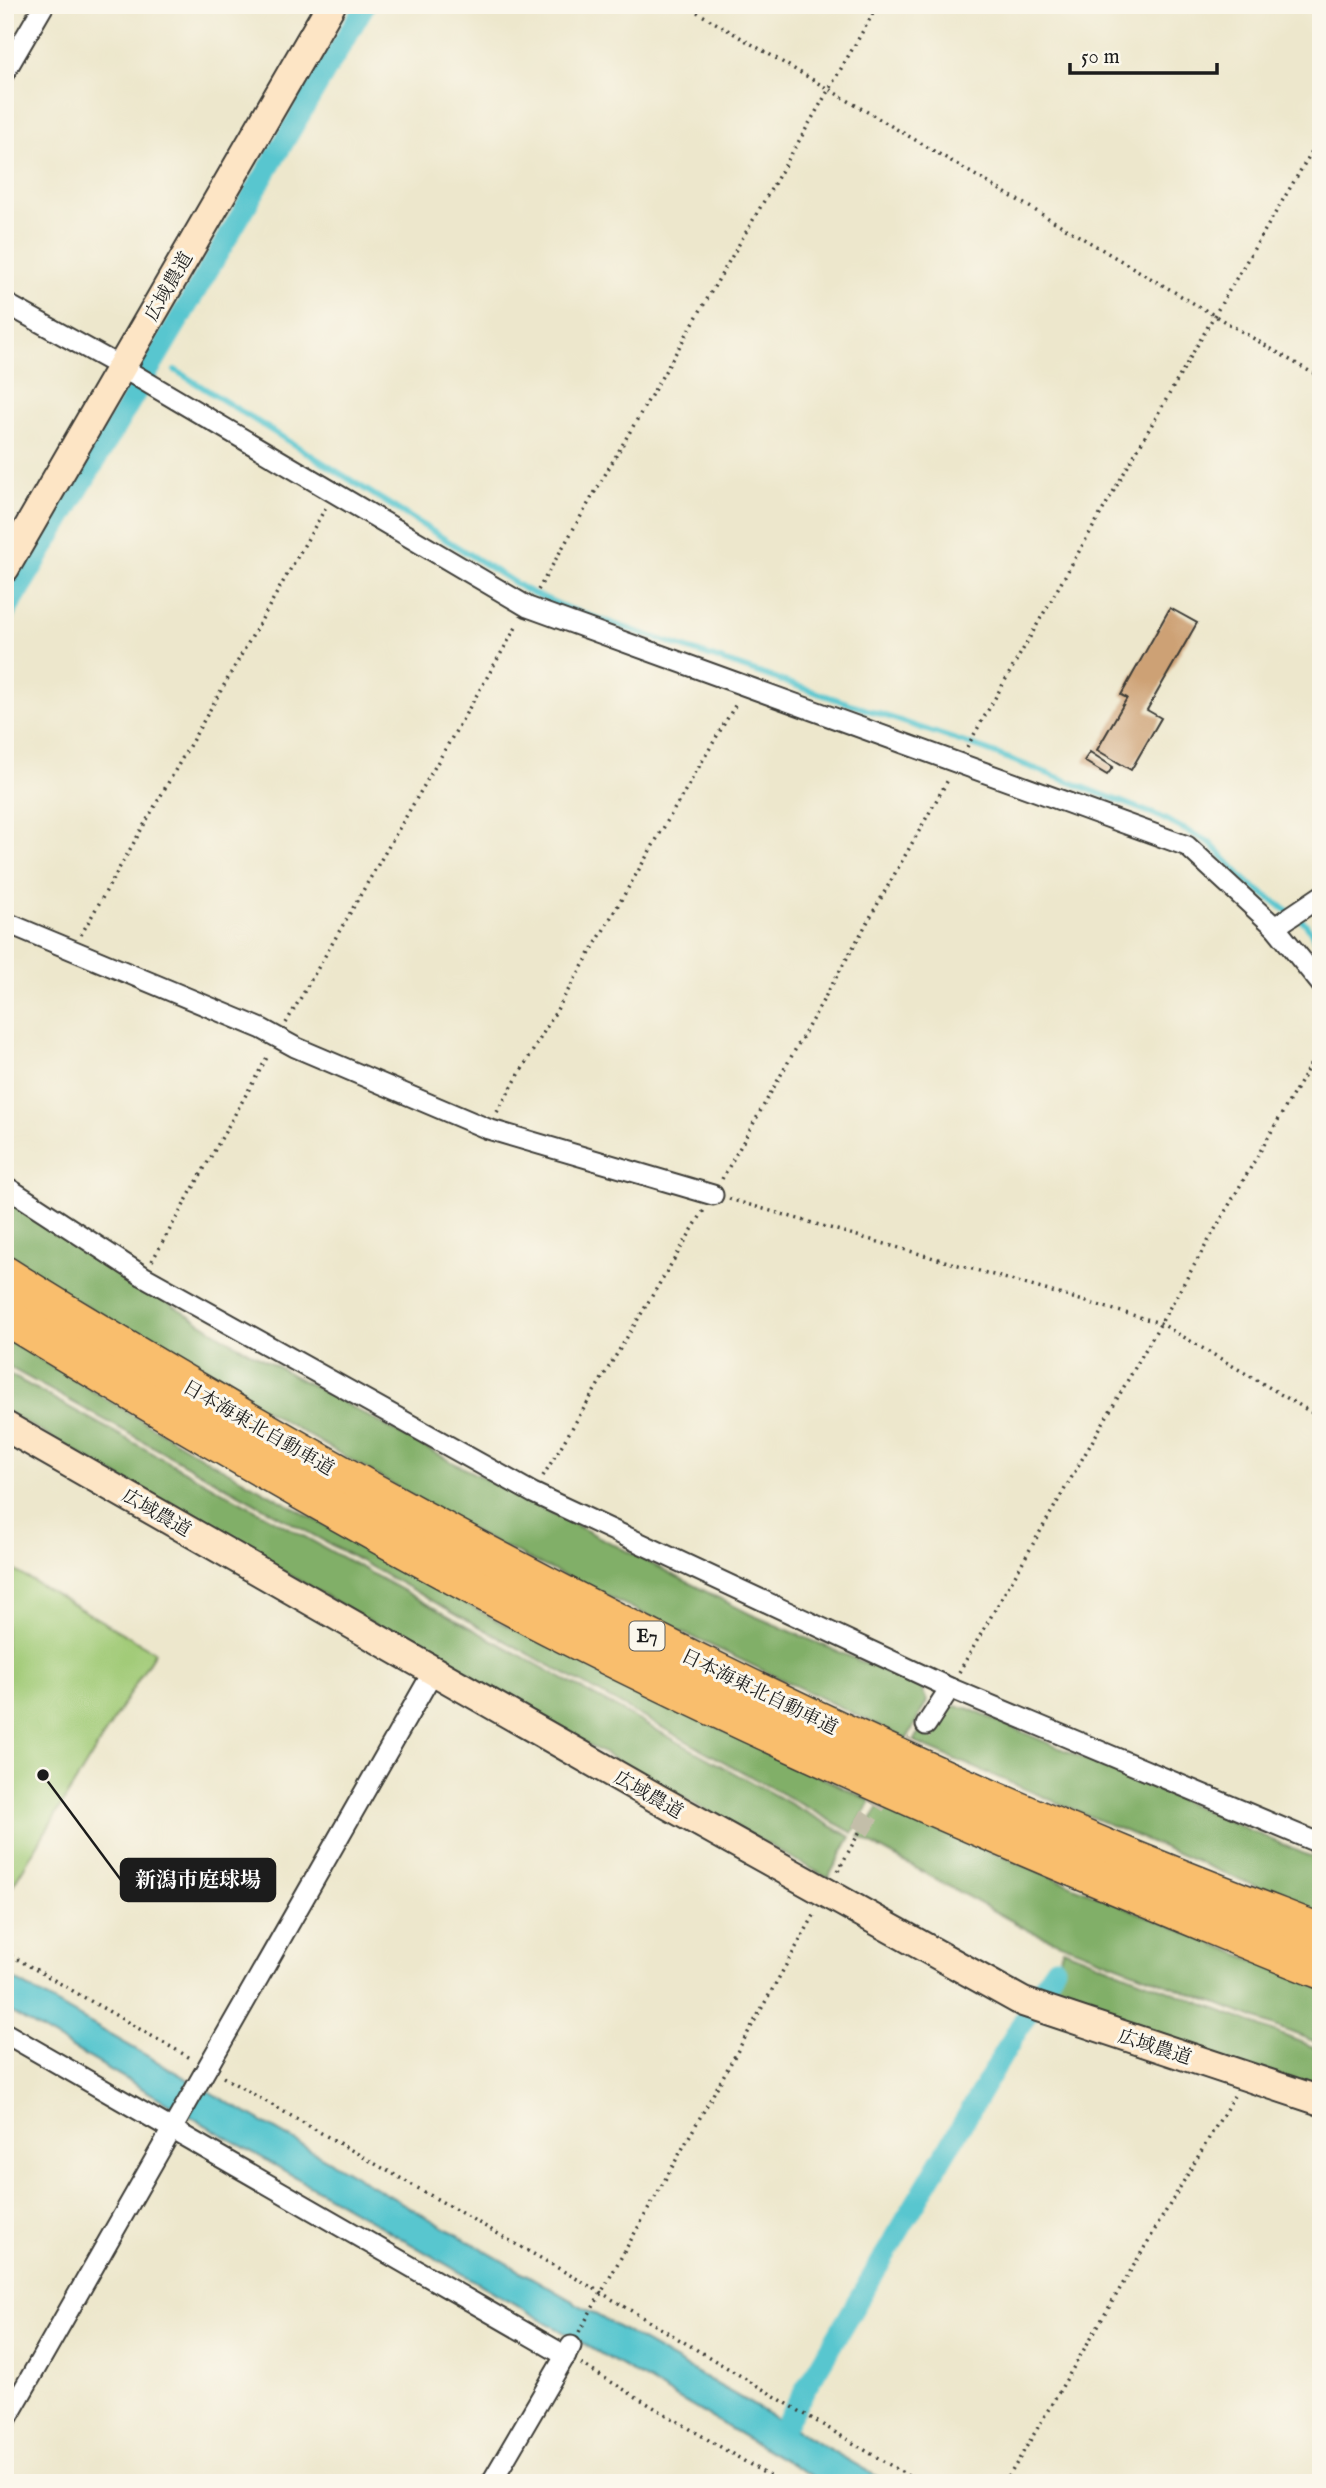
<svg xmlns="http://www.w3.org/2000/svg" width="1326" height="2488" font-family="'IM FELL English','Noto Serif JP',serif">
  <rect width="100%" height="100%" fill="#fbf7ec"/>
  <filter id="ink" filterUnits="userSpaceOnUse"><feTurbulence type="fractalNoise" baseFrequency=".0143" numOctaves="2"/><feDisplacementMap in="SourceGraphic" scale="14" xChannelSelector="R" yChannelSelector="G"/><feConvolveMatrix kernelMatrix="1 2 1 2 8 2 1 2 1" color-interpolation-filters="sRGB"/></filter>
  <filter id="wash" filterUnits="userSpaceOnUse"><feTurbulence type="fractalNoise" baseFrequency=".00686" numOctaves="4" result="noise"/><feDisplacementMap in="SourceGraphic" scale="28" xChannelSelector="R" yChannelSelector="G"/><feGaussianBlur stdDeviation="1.57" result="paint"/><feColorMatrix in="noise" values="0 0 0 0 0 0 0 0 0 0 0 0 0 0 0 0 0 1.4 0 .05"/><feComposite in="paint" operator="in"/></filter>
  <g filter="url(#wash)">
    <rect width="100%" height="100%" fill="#ede7cc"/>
    <!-- green -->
    <path fill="#a2cb78" stroke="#5f744a" stroke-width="2" d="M 5,1565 L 155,1652 L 5,1898 Z"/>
    <!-- forest -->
    <g fill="#81af68" stroke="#4e6642" stroke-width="2">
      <path d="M 5,1200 L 230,1341 L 452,1462 L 750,1614 L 921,1687 L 927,1701 L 907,1739 L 487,1539 L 5,1259 Z"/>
      <path d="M 5,1338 L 204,1458 L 505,1625 L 871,1801 L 853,1833 L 5,1365 Z"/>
      <path d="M 5,1372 L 851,1837 L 828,1878 L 470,1679 L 5,1411 Z"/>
      <path d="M 955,1706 L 967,1708 L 1321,1861 L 1321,1914 L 914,1742 C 922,1725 936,1710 955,1706 Z"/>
      <path d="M 880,1806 L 1321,1988 L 1321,2044 L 1030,1931 L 859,1837 Z"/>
      <path d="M 1063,1949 L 1321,2050 L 1321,2095 L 1043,1999 Z"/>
    </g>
    <!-- water -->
    <path fill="#59c6cf" stroke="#3a7176" stroke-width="2" d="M 5,1974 L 888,2483 L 824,2483 L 5,2009 Z"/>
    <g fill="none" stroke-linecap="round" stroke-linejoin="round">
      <!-- stream -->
      <path stroke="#59c6cf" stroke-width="6" d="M 175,370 L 526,590 L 567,608 L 986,750 L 1156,815 L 1209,842 L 1248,883 L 1305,923 L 1321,947"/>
      <!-- canal -->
      <g stroke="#59c6cf" stroke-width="21">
        <path d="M 5,614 L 365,5"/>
        <path d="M 778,2436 L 1055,1967"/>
      </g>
    </g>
    <g id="blocks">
      <!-- building -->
      <g fill="#cda175">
        <path d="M 1170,608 L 1197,623 L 1147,710 L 1161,718 L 1131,770 L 1097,750 L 1127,698 L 1121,695 Z"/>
        <path d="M 1090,752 L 1113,767 L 1107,775 L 1084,761 Z"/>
      </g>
    </g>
  </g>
  <g filter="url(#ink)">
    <use href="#blocks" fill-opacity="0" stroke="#3b3a36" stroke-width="2"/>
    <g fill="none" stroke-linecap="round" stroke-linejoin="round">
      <!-- street-tunnel -->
      <path stroke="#c3bea9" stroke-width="19" stroke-dasharray="19 10" stroke-linecap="butt" d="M 860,1831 L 926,1725"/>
      <defs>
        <g id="street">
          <path d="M 5,72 L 44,5"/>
          <path d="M 5,303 L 121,367 L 528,607 L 1187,846 L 1275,927 L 1321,984"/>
          <path d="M 5,922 L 262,1029 L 295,1047 L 488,1129 L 713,1195"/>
          <path d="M 1275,927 L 1321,896"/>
          <path d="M 5,1186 L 143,1276 L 533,1493 L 950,1688 L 1321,1844"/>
          <path d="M 926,1725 L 950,1688"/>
          <path d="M 5,2033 L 566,2356"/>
          <path d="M 5,2422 L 434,1670"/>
          <path d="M 491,2483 L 571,2346"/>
        </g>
        <g id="secondary">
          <path d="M 5,568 L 331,5"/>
          <path d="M 5,1426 L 658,1799 L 1023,2002 L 1321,2101"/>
        </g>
        <g id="highway">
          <path d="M 5,1275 C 86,1327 170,1375 253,1424 C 535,1587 827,1733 1128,1857 C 1192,1883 1257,1908 1321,1933"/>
          <path d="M 5,1316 C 178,1421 352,1523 531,1617 C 731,1720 936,1811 1143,1897 C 1202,1921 1261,1947 1321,1970"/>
        </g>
      </defs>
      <!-- street casing -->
      <use href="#street" stroke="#3b3a36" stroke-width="23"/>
      <!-- secondary casing -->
      <use href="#secondary" stroke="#3b3a36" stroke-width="32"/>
      <!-- highway casing -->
      <use href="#highway" stroke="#3b3a36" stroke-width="40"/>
      <!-- path -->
      <g stroke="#3b3a36" stroke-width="3.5" stroke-dasharray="2 5" stroke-linecap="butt">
        <path d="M 685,5 L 1321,378"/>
        <path d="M 538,590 L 878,5"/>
        <path d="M 967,747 L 1214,316 L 1321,136"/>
        <path d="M 81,935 L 326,507"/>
        <path d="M 286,1023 L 518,624"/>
        <path d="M 497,1112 L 737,702"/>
        <path d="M 722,1179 L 949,778"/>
        <path d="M 729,1199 L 1160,1323 L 1321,1418"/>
        <path d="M 152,1261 L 269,1054"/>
        <path d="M 543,1476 L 704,1210"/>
        <path d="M 959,1672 L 1321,1046"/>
        <path d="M 838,1871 L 860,1831"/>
        <path d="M 5,1952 L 192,2059"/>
        <path d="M 223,2077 L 600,2292 L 920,2483"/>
        <path d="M 579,2332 L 816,1912"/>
        <path d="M 581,2364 L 781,2483"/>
        <path d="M 1005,2483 L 1234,2096"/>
      </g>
      <!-- street -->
      <use href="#street" stroke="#fff" stroke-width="19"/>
      <!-- secondary -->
      <use href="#secondary" stroke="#fde5c5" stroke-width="28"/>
      <!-- highway -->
      <use href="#highway" stroke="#f9be6d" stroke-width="37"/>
    </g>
  </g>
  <g text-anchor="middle" stroke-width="6" stroke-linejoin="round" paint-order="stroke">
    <!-- shield labels -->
    <rect fill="#fbf7ec" stroke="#5f5e5a" stroke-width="2" x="629.5" y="1621.5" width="35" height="29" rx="5"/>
    <g font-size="18" font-weight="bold" fill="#1c1c1c">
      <text x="647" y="1642">E7</text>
    </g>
    <!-- street labels -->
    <g font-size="19" fill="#1c1c1c" stroke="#fbf7ec">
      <text transform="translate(168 286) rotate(-60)" y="7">広域農道</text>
      <text transform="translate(259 1427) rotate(30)" y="7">日本海東北自動車道</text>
      <text transform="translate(157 1512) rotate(30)" y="7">広域農道</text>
      <text transform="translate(760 1691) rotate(26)" y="7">日本海東北自動車道</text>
      <text transform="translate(649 1794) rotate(30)" y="7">広域農道</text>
      <text transform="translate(1155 2046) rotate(18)" y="7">広域農道</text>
    </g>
  </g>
  <!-- callouts -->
  <path fill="none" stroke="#1c1c1c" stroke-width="2.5" d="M43 1775L121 1880"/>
  <circle fill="#1c1c1c" stroke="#fbf7ec" stroke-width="2.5" cx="43" cy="1775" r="7"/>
  <rect fill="#1c1c1c" stroke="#1c1c1c" stroke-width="2.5" x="121" y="1859" width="154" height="42" rx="7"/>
  <g font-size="21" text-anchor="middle" font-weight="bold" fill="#fff">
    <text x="198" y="1887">新潟市庭球場</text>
  </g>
  <!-- margin -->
  <rect width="1326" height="2488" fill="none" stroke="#fbf7ec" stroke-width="28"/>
  <!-- scale -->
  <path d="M1070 63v10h147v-10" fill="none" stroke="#1c1c1c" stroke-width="3.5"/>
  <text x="1081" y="63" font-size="21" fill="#1c1c1c" stroke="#fbf7ec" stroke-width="5" paint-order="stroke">50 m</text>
</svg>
